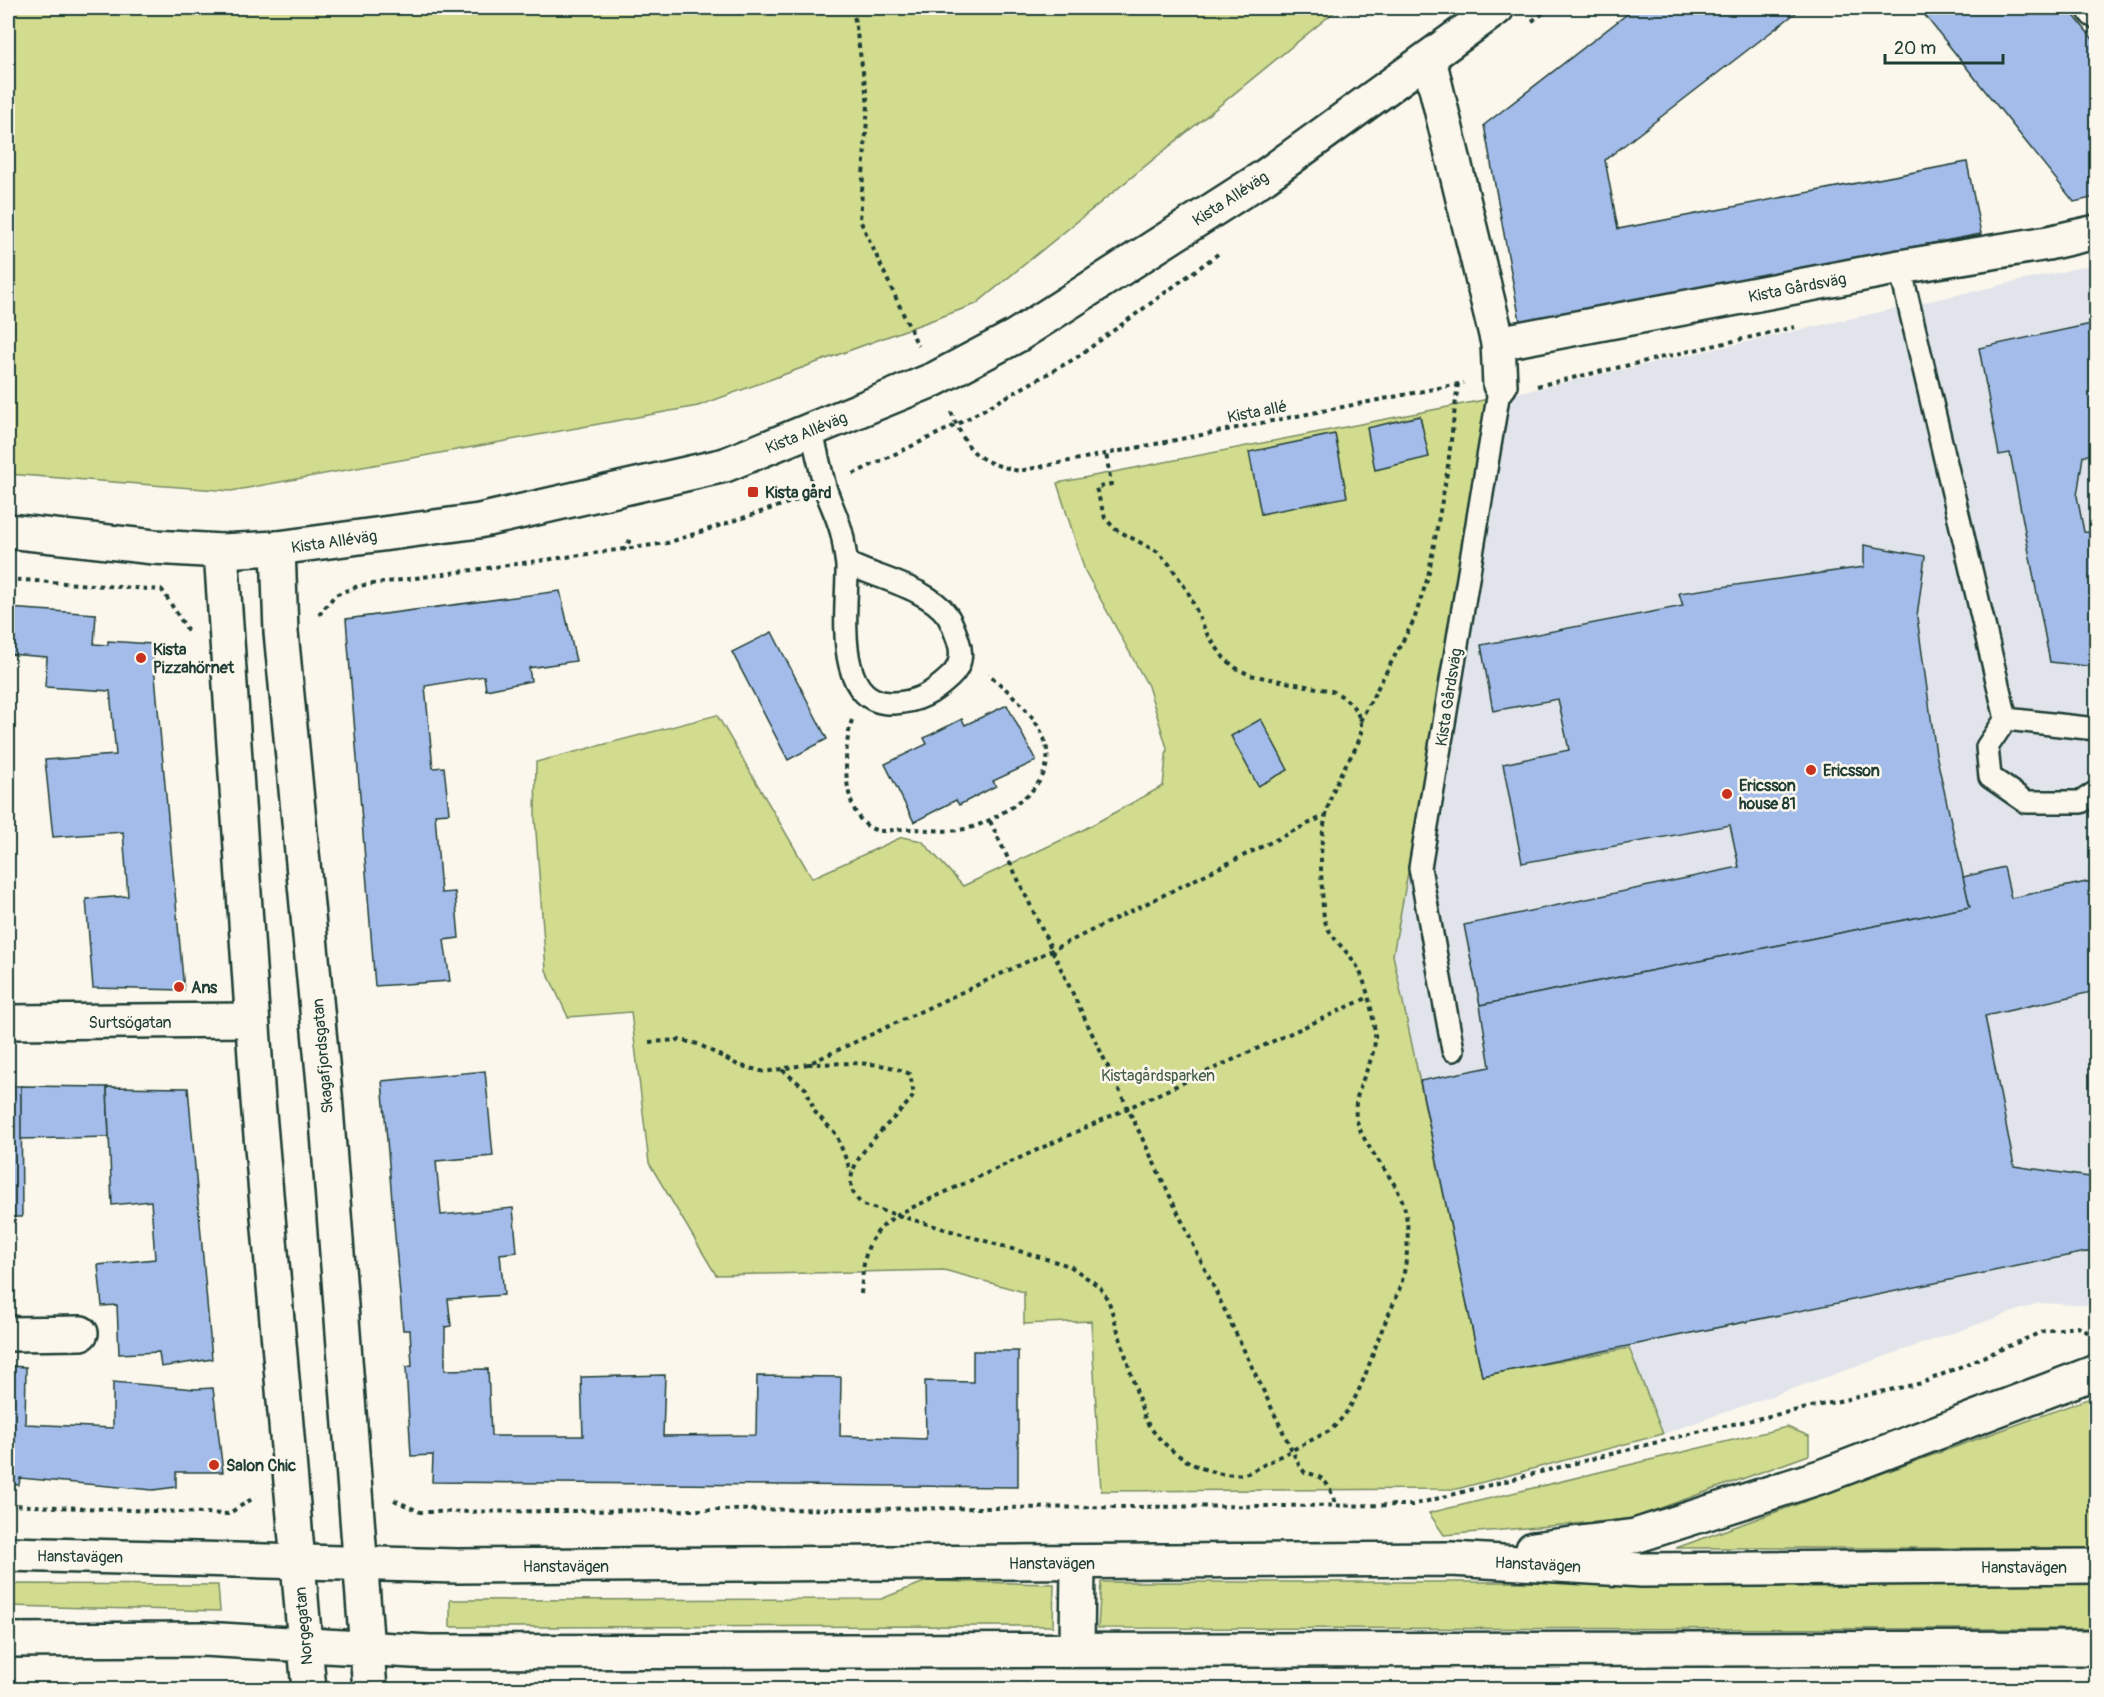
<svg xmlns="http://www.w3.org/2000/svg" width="2104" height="1697" font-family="Pangolin,sans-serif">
  <rect width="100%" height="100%" fill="#fbf7ec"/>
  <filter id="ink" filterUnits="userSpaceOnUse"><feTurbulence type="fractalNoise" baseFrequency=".0167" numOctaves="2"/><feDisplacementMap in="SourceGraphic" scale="12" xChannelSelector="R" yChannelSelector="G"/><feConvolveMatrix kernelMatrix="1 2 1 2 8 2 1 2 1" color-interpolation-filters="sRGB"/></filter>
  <g filter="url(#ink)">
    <!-- built -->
    <path fill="#e1e5eb" d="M 2096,264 L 2096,1306 L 2039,1303 L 1663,1434 L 1628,1348 L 1482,1376 L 1393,955 L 1494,398 Z"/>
    <!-- green -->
    <g fill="#d1dc8f" stroke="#788c62" stroke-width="1.5">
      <path d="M 8,8 L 1339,8 L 976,304 L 698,406 L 231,491 L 8,474 Z"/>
      <path d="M 1494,398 L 1393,955 L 1482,1376 L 1629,1348 L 1663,1434 L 1457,1489 L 1101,1491 L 1091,1321 L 1024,1324 L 1024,1292 L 944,1270 L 716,1275 L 649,1163 L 631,1012 L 568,1017 L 546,970 L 535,818 L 536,762 L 717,715 L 812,878 L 902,837 L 922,841 L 963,886 L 1081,831 L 1163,786 L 1167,748 L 1148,686 L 1085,571 L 1057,483 Z"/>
      <path d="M 2096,1396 L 2096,1548 L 1676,1548 Z"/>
      <path d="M 1787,1427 L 1809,1436 L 1809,1455 L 1630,1519 L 1444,1535 L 1429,1513 Z"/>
      <path d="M 927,1581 L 1054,1584 L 1053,1626 L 450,1627 L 450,1600 L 881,1599 Z"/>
      <path d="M 1101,1582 L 2096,1582 L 2096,1629 L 1098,1628 Z"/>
      <path d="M 8,1584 L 218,1585 L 220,1611 L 8,1606 Z"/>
    </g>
    <!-- building -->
    <g fill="#a4bcea" stroke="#1f3d34" stroke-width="1.5">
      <path d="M 1635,8 L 1802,8 L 1605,160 L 1618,229 L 1967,162 L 1981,234 L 1520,321 L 1484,125 Z"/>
      <path d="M 1919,8 L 2068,8 L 2096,43 L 2096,197 L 2074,202 Z"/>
      <path d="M 2096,323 L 2096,453 L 2083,456 L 2077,496 L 2084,532 L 2096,533 L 2096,667 L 2050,662 L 2010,453 L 1999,455 L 1979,348 Z"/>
      <path d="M 1420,416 L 1429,457 L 1375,470 L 1367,428 Z"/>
      <path d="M 1335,434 L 1347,497 L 1261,514 L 1249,452 Z"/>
      <path d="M 1864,545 L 1925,556 L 1917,617 L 1936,754 L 1970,907 L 1480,1005 L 1464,925 L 1739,867 L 1730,825 L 1522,863 L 1503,764 L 1569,750 L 1558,699 L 1493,711 L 1481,645 L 1683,606 L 1679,593 L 1864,567 Z"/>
      <path d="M 560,591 L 576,661 L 529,668 L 531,681 L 486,690 L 484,676 L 425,686 L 433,768 L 444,767 L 449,813 L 435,814 L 441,893 L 455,892 L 459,938 L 444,940 L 450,981 L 375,986 L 346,619 Z"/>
      <path d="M 8,608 L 96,614 L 94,644 L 108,645 L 108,641 L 152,644 L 184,990 L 93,988 L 86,899 L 128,896 L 123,832 L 53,837 L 45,760 L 116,755 L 110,691 L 45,687 L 47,657 L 8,654 Z"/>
      <path d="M 772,632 L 827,739 L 788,760 L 732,652 Z"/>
      <path d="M 1007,705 L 1036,761 L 993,781 L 996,786 L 959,805 L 956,800 L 914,822 L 885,764 L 927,744 L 924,738 L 962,719 L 965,725 Z"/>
      <path d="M 1261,719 L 1288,770 L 1258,786 L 1231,736 Z"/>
      <path d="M 2004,867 L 2011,898 L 2096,880 L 2096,991 L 1985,1016 L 2014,1166 L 2096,1178 L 2096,1253 L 2086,1252 L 1482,1376 L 1420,1081 L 1490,1067 L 1480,1005 L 1970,907 L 1963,877 Z"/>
      <path d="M 485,1071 L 493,1156 L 436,1161 L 441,1215 L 513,1208 L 517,1252 L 500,1254 L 504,1295 L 448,1299 L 451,1326 L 445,1327 L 445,1370 L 488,1369 L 491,1436 L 583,1436 L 581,1377 L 665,1375 L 663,1436 L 756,1435 L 757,1376 L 841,1377 L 840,1436 L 926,1439 L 925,1381 L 973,1382 L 973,1351 L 1018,1351 L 1018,1487 L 432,1482 L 433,1455 L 411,1456 L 406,1367 L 412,1366 L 410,1330 L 403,1330 L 382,1081 Z"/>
      <path d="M 8,1086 L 21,1086 L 22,1217 L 8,1217 Z"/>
      <path d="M 21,1086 L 107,1087 L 109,1137 L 21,1139 Z"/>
      <path d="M 107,1087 L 188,1088 L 212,1359 L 161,1367 L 159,1352 L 119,1354 L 117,1305 L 102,1306 L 98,1265 L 155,1259 L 151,1201 L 112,1205 Z"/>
      <path d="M 8,1366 L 26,1367 L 25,1424 L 113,1428 L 113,1382 L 195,1389 L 213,1388 L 223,1472 L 176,1472 L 176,1487 L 153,1490 L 20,1478 L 19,1485 L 8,1484 Z"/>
    </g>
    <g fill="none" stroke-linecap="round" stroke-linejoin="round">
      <defs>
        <g id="lane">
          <path d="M 1900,267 L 2006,719 L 2096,729"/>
          <path d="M 811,429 C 816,448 820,468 825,487 C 830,504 840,521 843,539 C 844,547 846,557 847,566 C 848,605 831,706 894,703 C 918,702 933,693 950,677 C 961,667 963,654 958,640 C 955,632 952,622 947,615 C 928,588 876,578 847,563"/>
          <path d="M 2006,719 L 1987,747 L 1990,777 L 2026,802 L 2081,802 L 2096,792"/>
          <path d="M 1453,1050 L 1420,868 L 1500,385"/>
        </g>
        <g id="street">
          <path d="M 2094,8 L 2096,11"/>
          <path d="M 1429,59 L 1498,343"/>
          <path d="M 1500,385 L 1498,343 L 1900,267 L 2048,243 L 2096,232"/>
          <path d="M 8,531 L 154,547 L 221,551 L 278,548 L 479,521 L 725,465 L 935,379 L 1016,336 L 1264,177 L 1497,8"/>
          <path d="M 278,548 L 281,632 L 325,1094 L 370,1690"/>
          <path d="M 221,551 L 258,1101 L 309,1690"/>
          <path d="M 8,1022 L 252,1020"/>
          <path d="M 8,1334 L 81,1333"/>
        </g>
        <g id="secondary">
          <path d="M 1533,1549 L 1635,1536 L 1823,1476 L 2096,1372"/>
          <path d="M 8,1554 L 457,1566 L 1451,1559 L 1642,1570 L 2096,1566"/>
          <path d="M 8,1640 L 203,1639 L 430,1652 L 2096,1648"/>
          <path d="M 1077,1649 L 1078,1563"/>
        </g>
      </defs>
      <!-- lane casing -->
      <use href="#lane" stroke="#1f3d34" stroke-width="26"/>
      <!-- street casing -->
      <use href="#street" stroke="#1f3d34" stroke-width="38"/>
      <!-- secondary casing -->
      <use href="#secondary" stroke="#1f3d34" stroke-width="38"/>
      <!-- path -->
      <g stroke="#1f3d34" stroke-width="4" stroke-dasharray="4.5 4.5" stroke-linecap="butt">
        <path d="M 853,8 L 868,104 L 860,220 L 918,346"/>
        <path d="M 1532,21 L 1551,8"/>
        <path d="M 1537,386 L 1795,327"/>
        <path d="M 951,412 C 969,453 975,461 1019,471 L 1464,383"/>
        <path d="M 853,474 L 956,425 L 1076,358 L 1218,254"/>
        <path d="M 623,551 L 630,540"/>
        <path d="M 8,579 L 162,590 L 188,631"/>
        <path d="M 319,615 L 335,595 L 358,586 L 667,543 L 797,500"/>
        <path d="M 852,720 C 843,747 841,810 869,827 C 882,835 896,828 909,829 C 925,829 944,832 959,830 C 980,827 996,817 1013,806 C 1081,761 1035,712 988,674"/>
        <path d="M 1360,721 L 1414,620 L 1428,577 L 1447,473 L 1458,383"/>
        <path d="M 990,821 L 1299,1465 L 1305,1473 C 1325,1475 1330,1486 1335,1504"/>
        <path d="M 649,1042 L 680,1040 L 698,1044 L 738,1065 L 765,1072 L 808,1064 L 1052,950 L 1324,816"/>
        <path d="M 808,1064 C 842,1064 879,1059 910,1074 L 914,1095 C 895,1123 823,1171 863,1205 L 1070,1266 L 1100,1287 L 1109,1302 L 1145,1419 C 1164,1452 1208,1482 1248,1473 L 1329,1431 C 1358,1408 1368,1365 1381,1332 C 1388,1315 1397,1298 1402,1281 C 1408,1258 1411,1223 1402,1200 C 1391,1172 1366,1151 1357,1121 C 1349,1091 1377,1064 1375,1034 C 1373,1014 1367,985 1358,968 C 1349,952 1333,941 1326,924 C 1322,913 1323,899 1322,888 C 1319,848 1322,814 1339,777 C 1345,764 1356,751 1360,737 C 1366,716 1349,698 1332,691 L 1250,675 L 1236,668 L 1224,658 L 1207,634 L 1188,592 L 1170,565 L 1158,552 L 1115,529 L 1105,518 L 1096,488 L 1111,484 L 1106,453"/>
        <path d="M 782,1070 L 806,1089 L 815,1112 L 836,1134 L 851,1172"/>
        <path d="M 861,1294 C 864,1255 864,1238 898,1214 L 1367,998"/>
        <path d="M 394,1500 L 420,1512 L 1412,1505 L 1701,1431 L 1922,1383 L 2044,1331 L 2078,1327 L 2093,1335"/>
        <path d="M 8,1505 L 228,1514 L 255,1497"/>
        <path d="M 233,1690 L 244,1690"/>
        <path d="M 2065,1690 L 2081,1688"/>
      </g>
      <!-- lane -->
      <use href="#lane" stroke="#fbf7ec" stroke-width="21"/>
      <!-- street -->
      <use href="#street" stroke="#fbf7ec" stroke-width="33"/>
      <!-- secondary -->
      <use href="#secondary" stroke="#fbf7ec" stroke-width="33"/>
    </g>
  </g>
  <!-- markers -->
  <g fill="#c8321e" stroke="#fbf7ec" stroke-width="2">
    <rect x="747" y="486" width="12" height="12" rx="3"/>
    <circle cx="141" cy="658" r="6"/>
    <circle cx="1811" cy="770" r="6"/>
    <circle cx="1727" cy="794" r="6"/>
    <circle cx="179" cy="987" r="6"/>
    <circle cx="214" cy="1465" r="6"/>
  </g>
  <g text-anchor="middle" stroke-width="5" stroke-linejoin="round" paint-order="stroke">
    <!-- street labels -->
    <g font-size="16" fill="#1f3d34" stroke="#fbf7ec">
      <text transform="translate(1230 198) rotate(-33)" y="6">Kista Alléväg</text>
      <text transform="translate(1797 287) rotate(-11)" y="6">Kista Gårdsväg</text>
      <text transform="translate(1257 411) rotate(-11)" y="6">Kista allé</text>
      <text transform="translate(806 432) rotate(-22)" y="6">Kista Alléväg</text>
      <text transform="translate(334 541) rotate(-8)" y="6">Kista Alléväg</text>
      <text transform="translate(1448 697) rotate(-81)" y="6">Kista Gårdsväg</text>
      <text x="130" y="1028">Surtsögatan</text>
      <text transform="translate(322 1056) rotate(-95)" y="6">Skagafjordsgatan</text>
      <text transform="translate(80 1556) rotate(1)" y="6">Hanstavägen</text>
      <text x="1052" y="1569">Hanstavägen</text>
      <text transform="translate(1538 1564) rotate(3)" y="6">Hanstavägen</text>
      <text x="566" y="1572">Hanstavägen</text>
      <text x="2024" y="1573">Hanstavägen</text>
      <text transform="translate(303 1626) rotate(-95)" y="6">Norgegatan</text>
    </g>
    <!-- poi labels -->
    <g font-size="16" font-weight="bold" fill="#1f3d34" stroke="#fbf7ec" text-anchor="start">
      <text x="765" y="498">Kista gård</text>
      <text x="153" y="655">Kista<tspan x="153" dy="18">Pizzahörnet</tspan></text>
      <text x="1823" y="776">Ericsson</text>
      <text x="1739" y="791">Ericsson<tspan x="1739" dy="18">house 81</tspan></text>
      <text x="191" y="993">Ans</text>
      <text x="226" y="1471">Salon Chic</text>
    </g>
    <!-- park labels -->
    <g font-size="16" fill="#435d46" stroke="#fbf7ec">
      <text x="1158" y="1081">Kistagårdsparken</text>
    </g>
  </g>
  <!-- margin -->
  <rect width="2104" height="1697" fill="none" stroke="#fbf7ec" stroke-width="30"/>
  <rect x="15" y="15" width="2074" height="1667" fill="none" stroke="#1f3d34" stroke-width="2" filter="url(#ink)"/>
  <!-- scale -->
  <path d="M1885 54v9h118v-9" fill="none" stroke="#1f3d34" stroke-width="3"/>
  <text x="1894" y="54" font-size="18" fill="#1f3d34" stroke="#fbf7ec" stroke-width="4.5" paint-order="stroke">20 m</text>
</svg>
